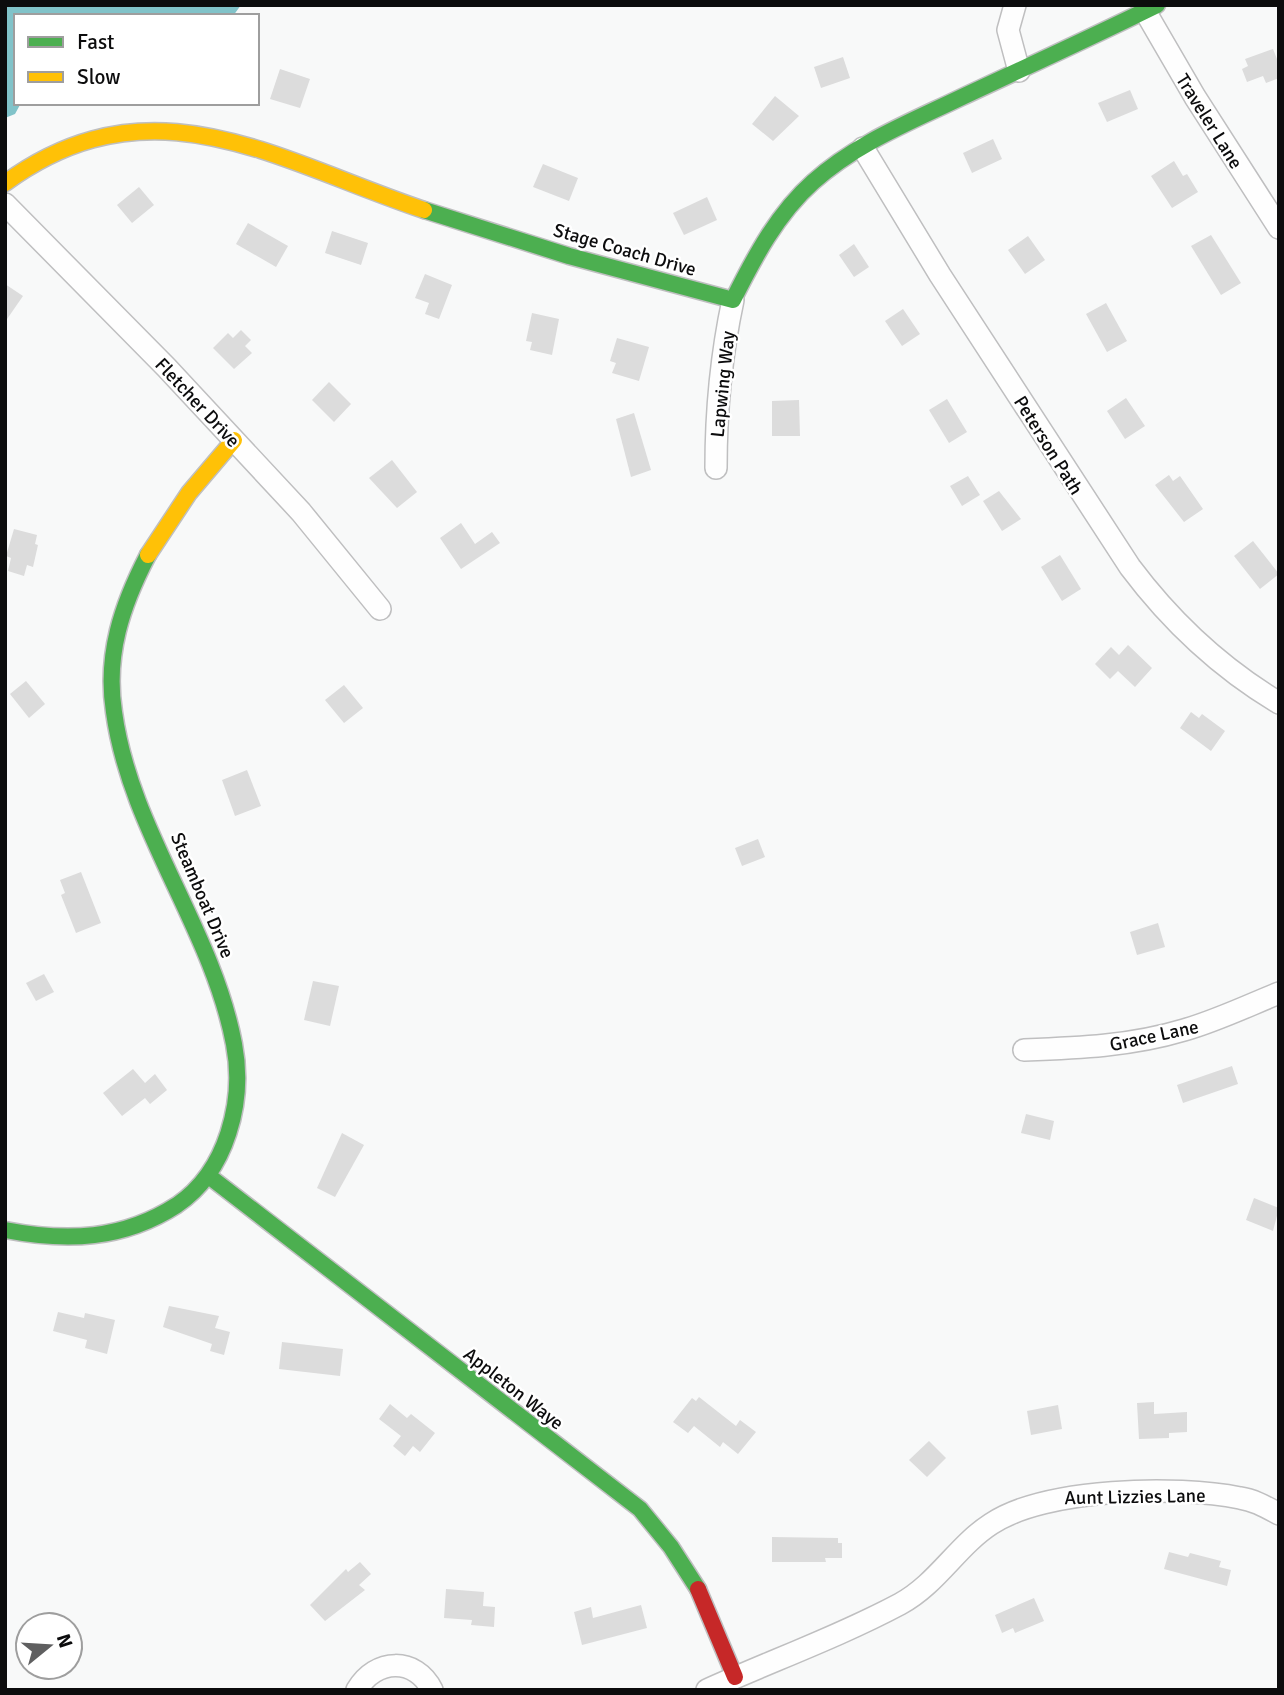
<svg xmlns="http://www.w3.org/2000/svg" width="1284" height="1695" font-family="Signika,sans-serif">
  <rect width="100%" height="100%" fill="#f8f9f9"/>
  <!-- water -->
  <path fill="#81c3c9" d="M 5,5 L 241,5 L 233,16 L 16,16 L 16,103 L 21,103 L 15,114 L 5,118 Z"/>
  <!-- building -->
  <g fill="#dcdcdc">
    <path d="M 1273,49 L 1279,64 L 1279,78 L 1266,83 L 1263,76 L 1247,82 L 1242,69 L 1248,66 L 1245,59 Z"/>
    <path d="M 843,57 L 850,78 L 821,88 L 814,67 Z"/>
    <path d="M 280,69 L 310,79 L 300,108 L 270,99 Z"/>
    <path d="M 1130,90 L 1138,109 L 1107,122 L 1098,103 Z"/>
    <path d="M 775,96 L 799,116 L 773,141 L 752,124 Z"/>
    <path d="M 993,139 L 1002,159 L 972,173 L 963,153 Z"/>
    <path d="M 1174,161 L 1183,176 L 1187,174 L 1198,192 L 1172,208 L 1151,176 Z"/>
    <path d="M 543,164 L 578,178 L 569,201 L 533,187 Z"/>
    <path d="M 139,187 L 154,205 L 132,223 L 117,205 Z"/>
    <path d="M 707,197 L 717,220 L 684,235 L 673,213 Z"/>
    <path d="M 248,223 L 288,246 L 276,267 L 236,244 Z"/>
    <path d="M 332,231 L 368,243 L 361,265 L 325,253 Z"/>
    <path d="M 1211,235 L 1241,283 L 1221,295 L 1191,246 Z"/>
    <path d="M 1028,236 L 1045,260 L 1025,274 L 1008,250 Z"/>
    <path d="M 854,244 L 869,267 L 854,277 L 839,255 Z"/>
    <path d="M 425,274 L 452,285 L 439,319 L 425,314 L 429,303 L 415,298 Z"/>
    <path d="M 5,284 L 23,296 L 5,322 Z"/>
    <path d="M 1106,303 L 1127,341 L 1107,352 L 1086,314 Z"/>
    <path d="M 903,309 L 920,334 L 902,346 L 885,321 Z"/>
    <path d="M 532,313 L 559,319 L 552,355 L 530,350 L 532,342 L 526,341 Z"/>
    <path d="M 241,330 L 251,340 L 245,346 L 252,353 L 234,369 L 213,348 L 228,333 L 233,338 Z"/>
    <path d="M 617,338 L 649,347 L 639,381 L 612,373 L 616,363 L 610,361 Z"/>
    <path d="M 329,382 L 351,404 L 334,422 L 312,400 Z"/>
    <path d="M 1126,398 L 1145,426 L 1125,439 L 1107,411 Z"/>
    <path d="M 947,399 L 967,432 L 949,443 L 929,410 Z"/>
    <path d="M 799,400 L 800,436 L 772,436 L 772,401 Z"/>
    <path d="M 634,413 L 651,470 L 631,477 L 616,419 Z"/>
    <path d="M 392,460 L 417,492 L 397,508 L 369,478 Z"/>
    <path d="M 1169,475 L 1173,481 L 1180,476 L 1203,509 L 1184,522 L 1155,485 Z"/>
    <path d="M 968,476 L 980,495 L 962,506 L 950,486 Z"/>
    <path d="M 999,491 L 1021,519 L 1002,531 L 983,501 Z"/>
    <path d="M 461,523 L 475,544 L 492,532 L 500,543 L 461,569 L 440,538 Z"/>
    <path d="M 14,529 L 37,535 L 35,544 L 38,545 L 33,567 L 27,565 L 24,576 L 8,571 L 11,558 L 6,556 Z"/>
    <path d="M 1253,541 L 1279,574 L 1260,589 L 1234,556 Z"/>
    <path d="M 1060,555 L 1081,589 L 1062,601 L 1041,567 Z"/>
    <path d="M 1128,645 L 1152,668 L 1135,687 L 1118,671 L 1110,679 L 1095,664 L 1111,647 L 1119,655 Z"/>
    <path d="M 26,681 L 45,704 L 29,718 L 10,694 Z"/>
    <path d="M 344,685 L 363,708 L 344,723 L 325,700 Z"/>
    <path d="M 1191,712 L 1199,718 L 1202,714 L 1225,731 L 1211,751 L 1180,728 Z"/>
    <path d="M 247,770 L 261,806 L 235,816 L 222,780 Z"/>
    <path d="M 758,839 L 765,857 L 742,866 L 735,848 Z"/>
    <path d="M 81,872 L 101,923 L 76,933 L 61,895 L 65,893 L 60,880 Z"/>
    <path d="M 1158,923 L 1165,947 L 1137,955 L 1130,932 Z"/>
    <path d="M 44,974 L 54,992 L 36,1001 L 26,983 Z"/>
    <path d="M 313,981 L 339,986 L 330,1026 L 304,1020 Z"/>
    <path d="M 1232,1066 L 1238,1084 L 1183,1103 L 1177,1085 Z"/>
    <path d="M 133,1069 L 145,1083 L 155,1074 L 167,1090 L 150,1104 L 145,1098 L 122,1116 L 103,1093 Z"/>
    <path d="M 1026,1114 L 1054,1121 L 1050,1140 L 1021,1133 Z"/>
    <path d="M 342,1133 L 364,1145 L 335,1197 L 317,1188 Z"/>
    <path d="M 1254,1198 L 1279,1208 L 1273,1231 L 1246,1220 Z"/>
    <path d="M 169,1306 L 219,1316 L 215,1328 L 230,1332 L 224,1355 L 210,1351 L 212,1344 L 163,1327 Z"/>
    <path d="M 58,1312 L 84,1318 L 85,1313 L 115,1320 L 107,1354 L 85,1348 L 87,1340 L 53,1331 Z"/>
    <path d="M 282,1342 L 343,1349 L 340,1376 L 279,1369 Z"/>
    <path d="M 699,1397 L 736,1426 L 740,1420 L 756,1432 L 738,1454 L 723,1442 L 720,1447 L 694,1426 L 688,1433 L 673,1422 L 692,1398 L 696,1401 Z"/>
    <path d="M 1154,1402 L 1154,1414 L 1187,1412 L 1187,1432 L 1169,1433 L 1169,1438 L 1139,1439 L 1137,1403 Z"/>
    <path d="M 390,1404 L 407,1418 L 411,1414 L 435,1433 L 420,1452 L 413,1446 L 405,1456 L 393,1446 L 401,1436 L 379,1419 Z"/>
    <path d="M 1058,1405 L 1062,1429 L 1031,1435 L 1027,1411 Z"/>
    <path d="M 929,1441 L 946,1458 L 927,1477 L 909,1460 Z"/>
    <path d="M 772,1537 L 838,1538 L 838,1543 L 842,1543 L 842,1558 L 825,1558 L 826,1562 L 772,1562 Z"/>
    <path d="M 1169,1552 L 1188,1557 L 1190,1553 L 1221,1561 L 1219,1567 L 1231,1570 L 1227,1586 L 1164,1569 Z"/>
    <path d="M 360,1562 L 371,1574 L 359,1585 L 365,1590 L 325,1621 L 310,1605 L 346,1569 L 348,1572 Z"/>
    <path d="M 446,1589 L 484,1592 L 483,1606 L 495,1607 L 494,1627 L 471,1625 L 472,1620 L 444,1618 Z"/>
    <path d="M 1034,1598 L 1044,1621 L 1015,1633 L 1013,1628 L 1002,1633 L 995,1615 Z"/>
    <path d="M 641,1605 L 647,1628 L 582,1645 L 574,1612 L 591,1607 L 593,1618 Z"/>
  </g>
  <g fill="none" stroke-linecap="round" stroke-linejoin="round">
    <defs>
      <g id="street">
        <path d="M 1015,5 L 1008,30 L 1019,71"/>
        <path d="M 1145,11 L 1195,97 L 1279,228"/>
        <path d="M 863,148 L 940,275 L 1130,567 C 1172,623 1219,667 1279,703"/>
        <path d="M 5,204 L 166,367 L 301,512 L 380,609"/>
        <path d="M 716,468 C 716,410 721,356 733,300"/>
        <path d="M 1024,1050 C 1078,1048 1131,1046 1184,1030 C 1216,1021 1247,1006 1279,993"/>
        <path d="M 357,1690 C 375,1658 416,1657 432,1690"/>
        <path d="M 707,1690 C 771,1661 838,1637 900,1604 C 937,1584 957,1546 991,1524 C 1045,1488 1177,1485 1240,1498 C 1254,1500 1266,1507 1279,1514"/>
      </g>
      <g id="fast">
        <path d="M 424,210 L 569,256 L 733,300 C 754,258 777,214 813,182 C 855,144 910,122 960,98 C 1026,67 1092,37 1157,5"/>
        <path d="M 210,1177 L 640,1509 L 671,1547 L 698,1589"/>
        <path d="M 5,1230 C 67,1242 123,1240 177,1205 C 227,1171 245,1101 234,1044 C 212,928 130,830 114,712 C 105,655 122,605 148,555"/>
      </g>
      <g id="slow">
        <path d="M 5,183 C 152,76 275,160 424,210"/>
        <path d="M 148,555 L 189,493 L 234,440"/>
      </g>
      <path id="jam" d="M 698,1589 L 735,1677"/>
    </defs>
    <!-- street casing -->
    <use href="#street" stroke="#bfbfc0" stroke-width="24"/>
    <!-- fast casing -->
    <use href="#fast" stroke="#bfbfc0" stroke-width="19"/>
    <!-- slow casing -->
    <use href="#slow" stroke="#bfbfc0" stroke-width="19"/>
    <!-- jam casing -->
    <use href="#jam" stroke="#bfbfc0" stroke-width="19"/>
    <!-- street -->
    <use href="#street" stroke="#fefefe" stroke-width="21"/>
    <!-- fast -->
    <use href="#fast" stroke="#4caf50" stroke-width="16"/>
    <!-- slow -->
    <use href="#slow" stroke="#ffc107" stroke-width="16"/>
    <!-- jam -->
    <use href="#jam" stroke="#c62828" stroke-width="16"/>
  </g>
  <g text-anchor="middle" stroke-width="5" stroke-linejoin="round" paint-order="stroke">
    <!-- street labels -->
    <g font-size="19" fill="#0c0c0d" stroke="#fff">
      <text transform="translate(1210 121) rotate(58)" y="7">Traveler Lane</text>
      <text transform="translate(625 249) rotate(16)" y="7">Stage Coach Drive</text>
      <text transform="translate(722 384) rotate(-84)" y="7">Lapwing Way</text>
      <text transform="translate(198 402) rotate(47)" y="7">Fletcher Drive</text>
      <text transform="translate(1049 445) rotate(58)" y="7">Peterson Path</text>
      <text transform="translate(203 895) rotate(67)" y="7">Steamboat Drive</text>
      <text transform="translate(1154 1035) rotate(-12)" y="7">Grace Lane</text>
      <text transform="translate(514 1388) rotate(38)" y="7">Appleton Waye</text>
      <text transform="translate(1135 1496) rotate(-1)" y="7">Aunt Lizzies Lane</text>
    </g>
  </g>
  <!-- border -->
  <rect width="1284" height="1695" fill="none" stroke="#0c0c0d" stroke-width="14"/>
  <!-- legend -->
  <rect x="14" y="14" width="245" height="91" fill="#ffffff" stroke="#9e9e9e" stroke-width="2"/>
  <rect x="28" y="37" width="35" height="10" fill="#4caf50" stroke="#9e9e9e" stroke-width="2"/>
  <text x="77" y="49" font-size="21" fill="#0c0c0d">Fast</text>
  <rect x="28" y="72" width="35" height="10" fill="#ffc107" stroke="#9e9e9e" stroke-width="2"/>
  <text x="77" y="84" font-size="21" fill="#0c0c0d">Slow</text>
  <!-- north arrow -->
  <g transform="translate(49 1646) rotate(72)"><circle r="33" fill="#ffffff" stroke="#9e9e9e" stroke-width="2"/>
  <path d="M0-5L12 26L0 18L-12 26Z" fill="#5f5f60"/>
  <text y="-10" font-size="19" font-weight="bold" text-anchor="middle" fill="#0c0c0d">N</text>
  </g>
</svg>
